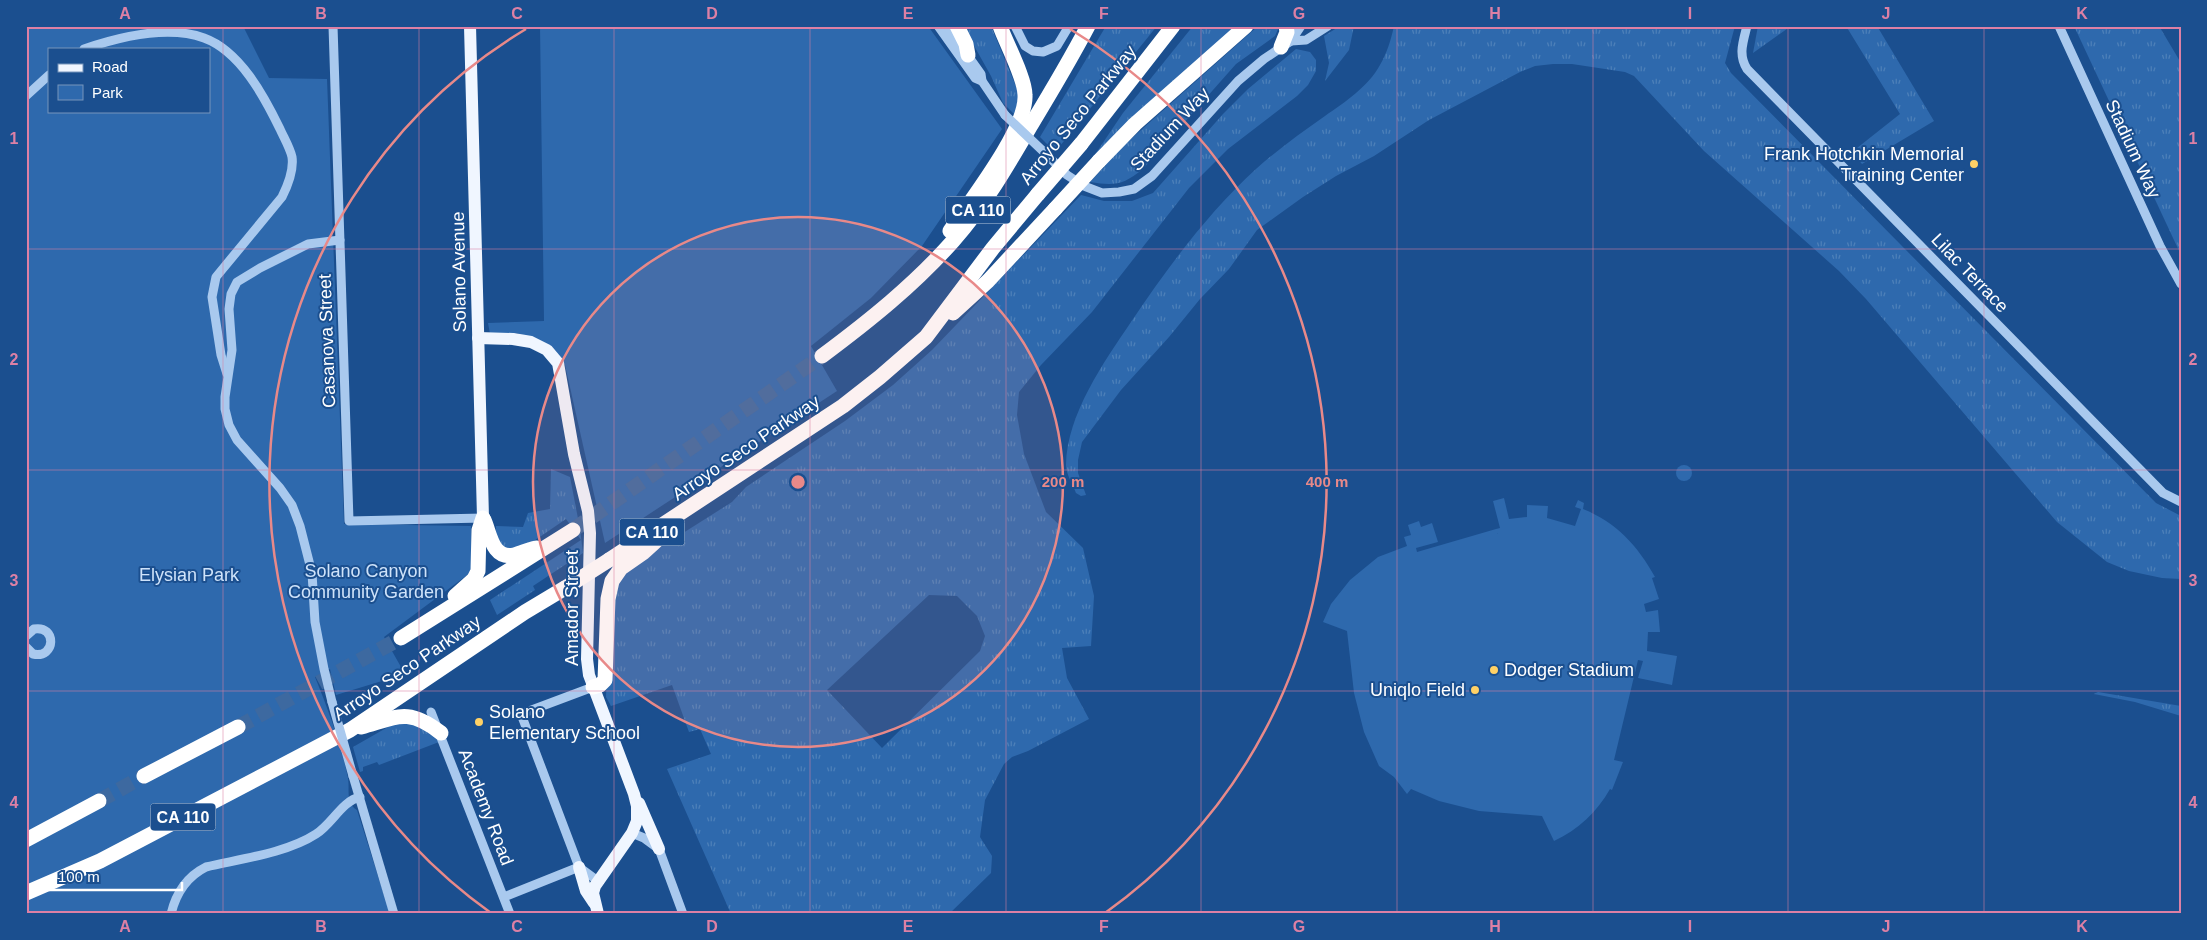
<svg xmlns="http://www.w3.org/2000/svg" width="2207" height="940" font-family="Arial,sans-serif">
  <defs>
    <pattern id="grass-tufts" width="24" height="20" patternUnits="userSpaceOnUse" patternTransform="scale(1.25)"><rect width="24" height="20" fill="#2e69ad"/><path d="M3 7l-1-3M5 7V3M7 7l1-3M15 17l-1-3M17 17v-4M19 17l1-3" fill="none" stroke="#4d80b9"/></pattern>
  </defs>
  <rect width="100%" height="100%" fill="#1b4f8f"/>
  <!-- grass -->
  <g fill="url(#grass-tufts)" fill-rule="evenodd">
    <path d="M 963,26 L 991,26 L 1020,96 L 1016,116 L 1003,103 L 991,76 Z"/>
    <path d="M 1106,26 L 1157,26 L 1055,152 L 1040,137 Z"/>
    <path d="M 1193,26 L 1237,26 L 1094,156 L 1123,113 Z"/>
    <path d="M 1258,26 L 1275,26 L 1278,29 L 1275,36 L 1236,64 L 1143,169 C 1123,185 1115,186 1090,182 L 1106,165 L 1104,163 Z"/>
    <path d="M 1340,26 L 1354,26 L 1349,50 L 1325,81 L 1329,63 L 1324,36 Z"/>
    <path d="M 1394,26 L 1735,26 L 1725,63 L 1731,73 L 2156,503 L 2181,516 L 2181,579 L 2162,578 L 2129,571 L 2107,562 L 2057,522 L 1866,299 L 1839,271 L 1704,151 L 1634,76 L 1625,72 L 1572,64 L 1553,64 L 1535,66 L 1520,72 L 1429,120 L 1374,156 L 1336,176 L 1303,197 L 1257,230 L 1229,269 L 1200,299 L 1169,337 L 1121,390 L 1082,442 L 1078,460 L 1078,473 L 1086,495 L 1081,496 L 1076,493 C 1073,485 1066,474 1066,465 C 1067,414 1104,362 1131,322 C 1168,267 1207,214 1256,169 C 1277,150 1301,133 1325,116 C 1345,102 1368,87 1380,65 C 1387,53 1391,40 1394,26 Z"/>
    <path d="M 1758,26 L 1791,26 L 1753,53 Z"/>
    <path d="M 1846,26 L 1877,26 L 1934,121 L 1862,164 L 1852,152 L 1900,114 Z"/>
    <path d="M 2074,26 L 2159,26 L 2181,63 L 2181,255 Z"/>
    <path d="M 1296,49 L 1310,52 L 1316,60 L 1316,71 L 1308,85 L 1297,96 L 1228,149 L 1189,188 L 1092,312 L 1041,365 L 1019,392 L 1017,415 L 1024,454 L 1046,512 L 1083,548 L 1094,596 L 1091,646 L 1062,648 L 1067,678 L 1089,719 L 1028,751 L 1012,757 L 1004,764 L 985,800 L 980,837 L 992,856 L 991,873 L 949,914 L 731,914 L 667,769 L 711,754 L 700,729 L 689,732 L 672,685 L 611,706 L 606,697 L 610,601 L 617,580 L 631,566 L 732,502 L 746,487 L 845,421 L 893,385 L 932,350 L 1081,195 L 1104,201 L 1132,201 L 1153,193 L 1223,114 L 1248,89 ZM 929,595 L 957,596 L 977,616 L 985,636 L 980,651 L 882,748 L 827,690 Z"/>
    <path d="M 551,469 L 570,477 L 580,529 L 583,553 L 533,586 L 535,590 L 497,615 L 490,600 L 581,540 L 566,519 L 525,547 L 503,550 L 492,532 L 496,531 L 496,526 L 523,527 L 528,513 L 550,509 Z"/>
    <path d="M 2098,692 L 2181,706 L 2181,716 L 2135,702 L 2094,694 Z"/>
    <path d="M 408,721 L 426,727 L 439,742 L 379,765 L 377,762 L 363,767 L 363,771 L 360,772 L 353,747 L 395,723 Z"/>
  </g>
  <!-- green -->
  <g fill="#2e69ad" fill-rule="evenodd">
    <path d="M 26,26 L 243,26 L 269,78 L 327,79 L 344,524 L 471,526 L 472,567 L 470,573 L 384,637 L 405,674 L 336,695 L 330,669 L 315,677 C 328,709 341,744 348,778 C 350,789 345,803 357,810 L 390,914 L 26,914 ZM 49,49 L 209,49 L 209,111 L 49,111 Z"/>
    <path d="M 540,26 L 928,26 L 1002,129 L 922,246 L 871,298 L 811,346 L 837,391 L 605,543 L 565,365 L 543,343 L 517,333 L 490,334 L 488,323 L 544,321 Z"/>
    <circle cx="1684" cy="473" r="8"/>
    <path d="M 1504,498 L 1509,519 L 1527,517 L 1527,505 L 1548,506 L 1547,518 L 1575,526 L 1581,509 L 1575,507 L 1578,500 L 1584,503 L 1583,509 C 1616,522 1638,546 1655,577 L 1652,578 L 1659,599 L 1644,604 L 1646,612 L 1658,610 L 1660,632 L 1648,632 L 1647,651 L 1677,656 L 1672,685 L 1638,678 L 1643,661 L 1638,660 L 1614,760 L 1623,762 L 1612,790 L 1610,789 C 1597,812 1578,830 1554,841 L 1542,816 L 1479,811 L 1439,801 L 1411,789 L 1407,794 L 1394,777 L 1379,766 L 1364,732 L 1354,693 L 1347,631 L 1323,622 L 1331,604 L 1350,580 L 1378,557 L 1407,546 L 1404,537 L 1411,535 L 1408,525 L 1419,521 L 1421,527 L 1432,523 L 1438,542 L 1416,548 L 1417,552 L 1496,529 L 1498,534 L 1496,529 L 1500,528 L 1493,501 Z"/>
  </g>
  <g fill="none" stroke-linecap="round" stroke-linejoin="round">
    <!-- highway-tunnel -->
    <g stroke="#3d69a0" stroke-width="15" stroke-dasharray="15 8" stroke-linecap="butt">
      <path d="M 573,530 L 822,356"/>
      <path d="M 238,727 L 401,638"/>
      <path d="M 99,801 L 144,776"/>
    </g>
    <!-- minor -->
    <g stroke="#a9c9ee" stroke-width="9">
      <path d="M 333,26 L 349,521 L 483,518"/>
      <path d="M 938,26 L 975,78 L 982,81"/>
      <path d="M 947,26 L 981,74 L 982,81 L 1005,115"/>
      <path d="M 1015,26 L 1025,46 L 1033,51 L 1043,52 L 1057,46 L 1069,26"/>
      <path d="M 1747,26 C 1743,42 1738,55 1747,69 L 2163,493 L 2181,502"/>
      <path d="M 2059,26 L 2160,246 L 2181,284"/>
      <path d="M 1291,41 L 1306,40 L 1328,26"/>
      <path d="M 84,49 C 119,37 168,25 204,38 C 240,51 264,96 280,129 C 284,138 290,148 292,157 C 294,171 288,185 282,197 L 216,277 L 212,297 L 221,355 L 227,374"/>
      <path d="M 26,96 L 49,75"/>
      <path d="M 1045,153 L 1067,175 L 1084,186 L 1102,193 L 1119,192 L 1134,189 L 1152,176 L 1238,81 L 1264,59 L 1291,41 L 1301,26"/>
      <path d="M 26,636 L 34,629 C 57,625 56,659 33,654 L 26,647"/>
      <path d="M 593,687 L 521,714 L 579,867 L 598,881"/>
      <path d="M 332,702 L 324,669 L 315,622 L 312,573 L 300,526 L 292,505 L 280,488 L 237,440 L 229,425 L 225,409 L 225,397 L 232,350 L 229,309 L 231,294 L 237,282 L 260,268 L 308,244 L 340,240"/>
      <path d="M 431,712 L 510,914"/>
      <path d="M 353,776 L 394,914"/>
      <path d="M 632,833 L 644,838 L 659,849 L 683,914"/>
      <path d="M 504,897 L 579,867"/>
      <path d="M 171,914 C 176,893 186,877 206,867 C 240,859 287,853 316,834 C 332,824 342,801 360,797"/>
    </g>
    <!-- major -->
    <g stroke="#f0f6ff" stroke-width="12">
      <path d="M 470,26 L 483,518"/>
      <path d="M 478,338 L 513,339 L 531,342 L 547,350 L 558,363 L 574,454 L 588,511 L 590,533 L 587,659 L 589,675 L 634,794 L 637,806 L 637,821 L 632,833 L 595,886 L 593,893 L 598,914"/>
      <path d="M 639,803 L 659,849"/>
      <path d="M 579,867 L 586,891 L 594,903"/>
    </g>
    <!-- highway -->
    <g stroke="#fff" stroke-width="15">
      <path d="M 957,26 L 966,44 L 968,55"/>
      <path d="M 1281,47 L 1287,32 L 1286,26"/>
      <path d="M 1081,144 L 1173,26"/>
      <path d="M 1099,161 L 1135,124 L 1246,26"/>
      <path d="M 950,231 C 970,201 1027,129 1025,95 C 1025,78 1006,43 1000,26"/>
      <path d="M 953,313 L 988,281 L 1055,209"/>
      <path d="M 822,356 C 869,321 914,285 953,241 C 984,206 1008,165 1031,125 C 1051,92 1070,60 1088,26"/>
      <path d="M 484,520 C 490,533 492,560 514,555 C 522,553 529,549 537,548"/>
      <path d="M 609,560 L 843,406 L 880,377 L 926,337 L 993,248 L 1038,194"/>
      <path d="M 455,596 L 474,579 L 478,571 L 479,530 L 483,518"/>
      <path d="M 401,638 L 573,530"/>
      <path d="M 593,687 L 600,685 L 605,680 L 608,599 L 612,581 L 621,568 L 644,552 L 666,532"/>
      <path d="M 361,727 C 397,717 408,707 441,733"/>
      <path d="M 144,776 L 238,727"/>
      <path d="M 26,840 L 99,801"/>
      <path d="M 26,893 L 100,861 L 350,730 L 525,612 L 565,588"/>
    </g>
    <!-- minor-bridge -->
    <g stroke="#a9c9ee" stroke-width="9">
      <path d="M 1005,115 L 1045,153"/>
      <path d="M 332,702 L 353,776"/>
    </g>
    <!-- highway-bridge -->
    <g stroke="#fff" stroke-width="15">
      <path d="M 1038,194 L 1081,144"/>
      <path d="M 1055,209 L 1099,161"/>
      <path d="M 565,588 L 609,560"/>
    </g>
  </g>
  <!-- grid -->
  <path fill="none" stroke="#dd80a5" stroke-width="1" stroke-opacity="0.55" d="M 223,26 L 223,914M 419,26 L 419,914M 614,26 L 614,914M 810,26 L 810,914M 1006,26 L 1006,914M 1201,26 L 1201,914M 1397,26 L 1397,914M 1593,26 L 1593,914M 1788,26 L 1788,914M 1984,26 L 1984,914M 26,249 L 2181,249M 26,470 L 2181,470M 26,691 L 2181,691"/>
  <!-- distance rings -->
  <circle cx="798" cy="482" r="265" fill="#e88989" fill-opacity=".12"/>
  <g fill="none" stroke="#e88989" stroke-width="2.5">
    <circle cx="798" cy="482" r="265"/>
    <path d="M491 913A529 529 0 0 1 526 29M1070 29A529 529 0 0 1 1105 913"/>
  </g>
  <!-- markers -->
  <g fill="#ffd166" stroke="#1b4f8f" stroke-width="2">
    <circle cx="1974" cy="164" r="5"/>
    <circle cx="1494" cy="670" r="5"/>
    <circle cx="1475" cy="690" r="5"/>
    <circle cx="479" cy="722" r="5"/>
  </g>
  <g text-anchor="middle" stroke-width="4" stroke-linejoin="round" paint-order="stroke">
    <!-- shield labels -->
    <g fill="#1b4f8f" stroke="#bbcadd" stroke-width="1">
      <rect x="945.5" y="196.5" width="65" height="27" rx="4"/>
      <rect x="619.5" y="518.5" width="65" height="27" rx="4"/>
      <rect x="150.5" y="803.5" width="65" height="27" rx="4"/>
    </g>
    <g font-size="16" font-weight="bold" fill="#fff">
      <text x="978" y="216">CA 110</text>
      <text x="652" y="538">CA 110</text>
      <text x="183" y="823">CA 110</text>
    </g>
    <!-- street labels -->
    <g font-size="18" fill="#fff" stroke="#1b4f8f">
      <text transform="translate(1078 115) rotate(-51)" y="6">Arroyo Seco Parkway</text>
      <text transform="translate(1170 129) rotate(-47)" y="6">Stadium Way</text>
      <text transform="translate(2133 149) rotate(65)" y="6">Stadium Way</text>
      <text transform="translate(459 272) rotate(-91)" y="6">Solano Avenue</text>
      <text transform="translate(1970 273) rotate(46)" y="6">Lilac Terrace</text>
      <text transform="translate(327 341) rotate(-92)" y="6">Casanova Street</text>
      <text transform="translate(746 448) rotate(-34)" y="6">Arroyo Seco Parkway</text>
      <text transform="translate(572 608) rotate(-90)" y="6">Amador Street</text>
      <text transform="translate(407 668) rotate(-34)" y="6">Arroyo Seco Parkway</text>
      <text transform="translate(486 807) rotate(69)" y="6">Academy Road</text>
    </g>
    <!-- poi labels -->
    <g font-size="18" fill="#fff" stroke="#1b4f8f" text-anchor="end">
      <text x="1964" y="160">Frank Hotchkin Memorial<tspan x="1964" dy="21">Training Center</tspan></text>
      <text x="1504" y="676" text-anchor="start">Dodger Stadium</text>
      <text x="1465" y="696">Uniqlo Field</text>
      <text x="489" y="718" text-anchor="start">Solano<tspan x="489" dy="21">Elementary School</tspan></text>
    </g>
    <!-- park labels -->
    <g font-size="18" fill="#cfe3fa" stroke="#1b4f8f">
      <text x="366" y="577">Solano Canyon<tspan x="366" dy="21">Community Garden</tspan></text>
      <text x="189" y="581">Elysian Park</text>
    </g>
  </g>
  <circle cx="798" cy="482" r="8" fill="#e88989" stroke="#1b4f8f" stroke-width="2.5"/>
  <g font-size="15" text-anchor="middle" font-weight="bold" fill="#e88989" stroke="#1b4f8f" stroke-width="4" stroke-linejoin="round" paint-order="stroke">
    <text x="1063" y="487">200 m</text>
    <text x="1327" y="487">400 m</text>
  </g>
  <!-- border -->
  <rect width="2207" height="940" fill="none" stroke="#1b4f8f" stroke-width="55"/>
  <!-- legend -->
  <rect x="48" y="48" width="162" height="65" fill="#1b4f8f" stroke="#7695bc"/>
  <rect x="58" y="64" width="25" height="8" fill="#f0f6ff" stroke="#7695bc"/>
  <text x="92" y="72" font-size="15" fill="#ffffff">Road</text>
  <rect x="58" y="85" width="25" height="15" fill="#2e69ad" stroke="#7695bc"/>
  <text x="92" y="98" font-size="15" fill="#ffffff">Park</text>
  <!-- scale -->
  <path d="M50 882v8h132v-8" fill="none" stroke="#ffffff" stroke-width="2.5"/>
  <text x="58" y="882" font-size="15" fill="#ffffff" stroke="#1b4f8f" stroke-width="4" paint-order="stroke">100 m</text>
  <rect x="28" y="28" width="2152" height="884" fill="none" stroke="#dd80a5" stroke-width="2"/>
  <g font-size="16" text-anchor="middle" font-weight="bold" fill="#dd80a5">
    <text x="125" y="19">A</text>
    <text x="321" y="19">B</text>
    <text x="517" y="19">C</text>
    <text x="712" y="19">D</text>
    <text x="908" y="19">E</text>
    <text x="1104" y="19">F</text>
    <text x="1299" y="19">G</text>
    <text x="1495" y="19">H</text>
    <text x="1690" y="19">I</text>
    <text x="1886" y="19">J</text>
    <text x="2082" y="19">K</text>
    <text x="14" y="144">1</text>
    <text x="2193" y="144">1</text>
    <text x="14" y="365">2</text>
    <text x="2193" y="365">2</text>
    <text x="14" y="586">3</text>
    <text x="2193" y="586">3</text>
    <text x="14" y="808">4</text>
    <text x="2193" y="808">4</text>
    <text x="125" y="932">A</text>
    <text x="321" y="932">B</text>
    <text x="517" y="932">C</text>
    <text x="712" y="932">D</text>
    <text x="908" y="932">E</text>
    <text x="1104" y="932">F</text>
    <text x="1299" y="932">G</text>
    <text x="1495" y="932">H</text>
    <text x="1690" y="932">I</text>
    <text x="1886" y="932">J</text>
    <text x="2082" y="932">K</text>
  </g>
</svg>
